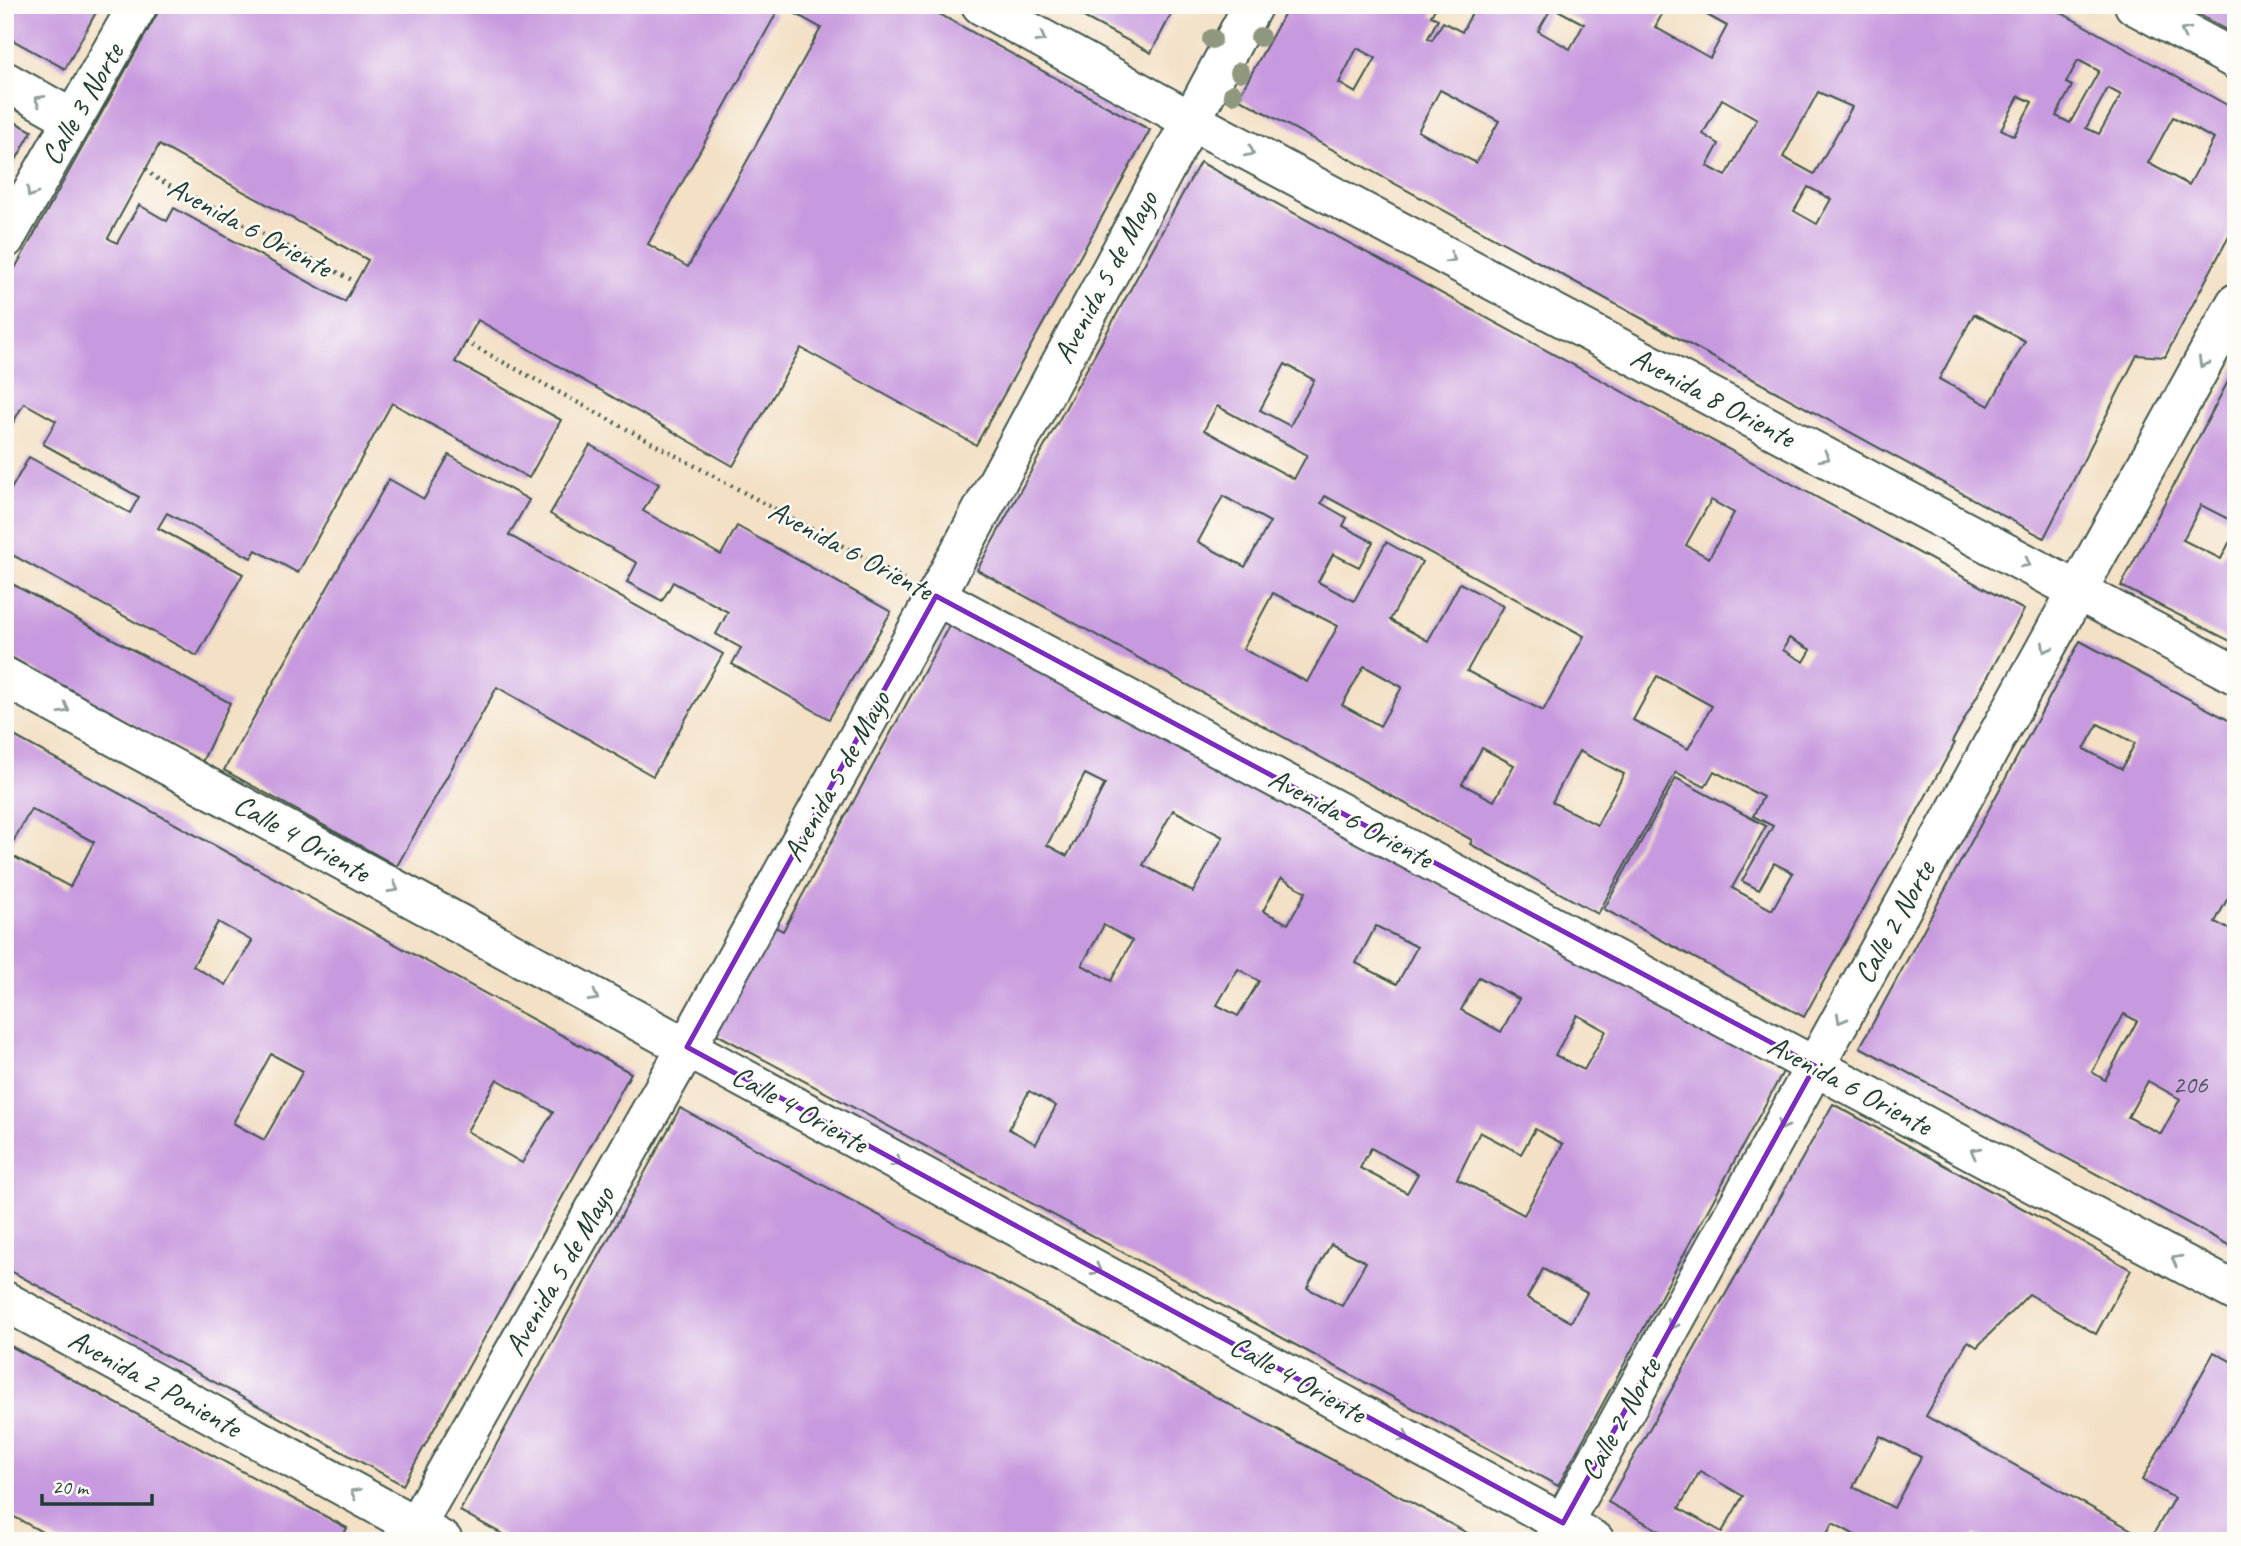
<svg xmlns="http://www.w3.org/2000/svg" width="2241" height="1546" font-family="Caveat,sans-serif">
  <rect width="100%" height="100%" fill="#fdfcf7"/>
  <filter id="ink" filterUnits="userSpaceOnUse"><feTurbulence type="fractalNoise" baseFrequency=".0143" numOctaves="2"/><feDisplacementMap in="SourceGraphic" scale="14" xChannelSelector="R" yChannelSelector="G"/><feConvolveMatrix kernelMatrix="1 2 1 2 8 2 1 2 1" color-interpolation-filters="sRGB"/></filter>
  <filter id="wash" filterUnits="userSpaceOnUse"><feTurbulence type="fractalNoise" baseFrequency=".00686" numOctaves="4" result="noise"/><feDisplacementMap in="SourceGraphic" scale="28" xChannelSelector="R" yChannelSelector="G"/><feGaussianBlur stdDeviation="1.57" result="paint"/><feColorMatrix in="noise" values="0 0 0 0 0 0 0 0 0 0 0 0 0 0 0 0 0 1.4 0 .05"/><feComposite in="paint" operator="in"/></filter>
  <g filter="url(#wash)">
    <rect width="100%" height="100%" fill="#f3e0c5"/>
    <g id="blocks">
      <!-- building -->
      <g fill="#c799de" fill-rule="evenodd">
        <path d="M 5,5 L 100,5 L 65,69 L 5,36 Z"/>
        <path d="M 162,5 L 759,5 L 776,14 L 648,244 L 688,267 L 821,28 L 780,5 L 923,5 L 1150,130 L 976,445 L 801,348 L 733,466 L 478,320 L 455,362 L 561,420 L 529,478 L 392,403 L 298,573 L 256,550 L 251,558 L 167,513 L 158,528 L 243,574 L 197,656 L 5,551 L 5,500 L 29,457 L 130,513 L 139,497 L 43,444 L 56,421 L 24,403 L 5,437 L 5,286 ZM 159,145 L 368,260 L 345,302 L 174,208 L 167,221 L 139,205 L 117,243 L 108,238 Z"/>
        <path d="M 1061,5 L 1176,5 L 1151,53 Z"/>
        <path d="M 1289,5 L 1437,5 L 1431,16 L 1438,19 L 1428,38 L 1432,40 L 1443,22 L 1462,32 L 1476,5 L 1667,5 L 1655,27 L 1710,58 L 1727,26 L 1689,5 L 2047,5 L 2236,110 L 2236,223 L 2165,357 L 2137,355 L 2044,538 L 1238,98 ZM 1552,7 L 1584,24 L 1570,49 L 1538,31 ZM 1357,48 L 1376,58 L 1356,93 L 1339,83 ZM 2078,60 L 2099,71 L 2070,123 L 2056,116 L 2072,86 L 2066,83 ZM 2108,88 L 2121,95 L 2099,134 L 2086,128 ZM 1440,90 L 1499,121 L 1476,163 L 1418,131 ZM 1818,92 L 1852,107 L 1814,174 L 1783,157 ZM 2019,96 L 2032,102 L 2014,136 L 2001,129 ZM 1722,99 L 1757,119 L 1726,176 L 1707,166 L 1719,144 L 1703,134 ZM 2173,117 L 2214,139 L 2189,185 L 2148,163 ZM 1808,187 L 1831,199 L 1817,224 L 1794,211 ZM 1974,314 L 2025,341 L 1989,406 L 1939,379 Z"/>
        <path d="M 2182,5 L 2236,5 L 2236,35 Z"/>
        <path d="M 5,117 L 32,131 L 5,180 Z"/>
        <path d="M 1200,162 L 2024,610 L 1952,742 L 1955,743 L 1804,1017 L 1604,909 L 1676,778 L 1766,826 L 1732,888 L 1772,910 L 1793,873 L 1774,863 L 1759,890 L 1742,881 L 1773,826 L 1753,816 L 1763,797 L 1714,771 L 1705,787 L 1676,772 L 1598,914 L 1470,844 L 1472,840 L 1397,799 L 977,570 ZM 1285,364 L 1314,380 L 1290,426 L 1260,410 ZM 1217,406 L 1307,455 L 1294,479 L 1204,430 ZM 1223,496 L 1270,522 L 1245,567 L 1198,542 ZM 1325,496 L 1584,636 L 1543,711 L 1467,671 L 1503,606 L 1460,583 L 1428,641 L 1390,620 L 1422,562 L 1386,542 L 1354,601 L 1318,582 L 1333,554 L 1359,567 L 1373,542 L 1343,526 L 1347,518 L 1321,503 ZM 1711,500 L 1734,513 L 1709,558 L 1686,545 ZM 1273,593 L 1338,626 L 1307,682 L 1243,649 ZM 1789,638 L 1811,650 L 1804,662 L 1783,650 ZM 1364,666 L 1402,687 L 1380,726 L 1342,705 ZM 1657,676 L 1712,706 L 1688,749 L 1633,720 ZM 1482,748 L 1514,765 L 1494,801 L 1462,784 ZM 1579,751 L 1624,774 L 1597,825 L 1552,802 Z"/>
        <path d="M 2236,366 L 2236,523 L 2201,505 L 2183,540 L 2221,559 L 2229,543 L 2236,547 L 2236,644 L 2121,586 Z"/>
        <path d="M 590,445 L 659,484 L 643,511 L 721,555 L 737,526 L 891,612 L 829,719 L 732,664 L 741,648 L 716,634 L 728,612 L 673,582 L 662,601 L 627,582 L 637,563 L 550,514 Z"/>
        <path d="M 449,455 L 529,500 L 509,535 L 723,654 L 653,776 L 497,687 L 397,866 L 224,770 L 389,479 L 424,499 Z"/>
        <path d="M 5,580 L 230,703 L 202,762 L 5,654 Z"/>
        <path d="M 951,622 L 1784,1070 L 1558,1486 L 711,1031 L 769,924 L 783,931 ZM 1085,774 L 1105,784 L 1067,856 L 1047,845 ZM 1173,810 L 1223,837 L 1193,892 L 1143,865 ZM 1281,878 L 1306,892 L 1288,924 L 1263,911 ZM 1104,925 L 1132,941 L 1111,981 L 1082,965 ZM 1376,926 L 1417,947 L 1397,984 L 1356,963 ZM 1238,969 L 1259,981 L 1238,1016 L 1217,1005 ZM 1479,977 L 1519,999 L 1501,1032 L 1461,1010 ZM 1577,1015 L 1606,1031 L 1584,1070 L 1555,1055 ZM 1029,1091 L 1056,1106 L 1036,1144 L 1009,1129 ZM 1535,1129 L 1563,1144 L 1524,1215 L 1457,1179 L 1480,1132 L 1521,1154 ZM 1371,1148 L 1418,1174 L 1407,1193 L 1360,1168 ZM 1331,1244 L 1366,1262 L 1342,1306 L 1307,1288 ZM 1543,1269 L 1587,1293 L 1571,1322 L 1527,1298 Z"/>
        <path d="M 2080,641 L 2236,724 L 2236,900 L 2229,896 L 2215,922 L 2236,933 L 2236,1249 L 1860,1047 ZM 2098,724 L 2135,743 L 2122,769 L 2084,749 ZM 2124,1014 L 2137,1021 L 2105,1080 L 2092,1072 ZM 2148,1081 L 2180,1099 L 2161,1134 L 2128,1117 Z"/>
        <path d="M 5,731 L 631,1073 L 403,1485 L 5,1268 ZM 31,809 L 94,842 L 70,887 L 7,853 ZM 218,922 L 252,941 L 226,985 L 193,966 ZM 271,1054 L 303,1071 L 264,1140 L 233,1123 ZM 497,1079 L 553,1112 L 522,1163 L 467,1131 Z"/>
        <path d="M 1833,1104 L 2062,1230 L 2131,1270 L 2096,1334 L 2029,1294 L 1977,1347 L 1968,1341 L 1926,1416 L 2150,1540 L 2174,1498 L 2142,1480 L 2214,1352 L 2236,1364 L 2236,1541 L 1987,1541 L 1974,1534 L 1970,1541 L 1866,1541 L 1833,1523 L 1823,1541 L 1678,1541 L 1608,1502 ZM 1880,1436 L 1921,1457 L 1894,1508 L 1853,1487 ZM 1700,1471 L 1743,1496 L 1722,1532 L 1679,1508 Z"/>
        <path d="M 680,1108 L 1290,1437 L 1482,1541 L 515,1541 L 460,1511 Z"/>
        <path d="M 5,1343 L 347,1528 L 340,1541 L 59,1541 L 5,1512 Z"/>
      </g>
    </g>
  </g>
  <g filter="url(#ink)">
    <use href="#blocks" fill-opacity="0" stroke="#3f554a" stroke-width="2"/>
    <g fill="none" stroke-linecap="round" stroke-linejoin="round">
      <defs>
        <g id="minor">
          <path d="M 981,5 L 1190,120 L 2236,675"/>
          <path d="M 5,81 L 73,119"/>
          <path d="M 5,239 L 138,5"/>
          <path d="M 936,596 L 2236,1292"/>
          <path d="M 5,677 L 1595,1541"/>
          <path d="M 5,1301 L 443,1541"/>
          <path d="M 407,1541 L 687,1047 L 936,596 L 1253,5"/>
          <path d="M 1553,1541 L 2236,303"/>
        </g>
        <path id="major" d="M 2134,5 L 2236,60"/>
      </defs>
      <!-- minor casing -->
      <use href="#minor" stroke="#3f554a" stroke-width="42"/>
      <!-- major casing -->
      <use href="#major" stroke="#3f554a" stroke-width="42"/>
      <!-- path -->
      <g stroke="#3f554a" stroke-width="4.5" stroke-dasharray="2 5" stroke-linecap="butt">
        <path d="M 146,169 L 154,177 L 356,282"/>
        <path d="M 466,342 L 904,579"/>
      </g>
      <!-- minor -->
      <use href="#minor" stroke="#fff" stroke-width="38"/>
      <!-- major -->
      <use href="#major" stroke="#fff" stroke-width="38"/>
    </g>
    <!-- trees -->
    <g fill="#8f987e">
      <circle cx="1260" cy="37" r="10"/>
      <circle cx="1212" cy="39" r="10"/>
      <circle cx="1240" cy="72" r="10"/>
      <circle cx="1233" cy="94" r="10"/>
    </g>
    <!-- one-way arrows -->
    <defs><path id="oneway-chevron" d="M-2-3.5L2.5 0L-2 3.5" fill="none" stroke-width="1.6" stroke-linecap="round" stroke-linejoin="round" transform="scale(1.75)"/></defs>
    <g stroke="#8f9e9a">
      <use href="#oneway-chevron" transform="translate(2185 32) rotate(-152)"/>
      <use href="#oneway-chevron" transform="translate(1041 38) rotate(29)"/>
      <use href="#oneway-chevron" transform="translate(39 100) rotate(-151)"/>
      <use href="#oneway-chevron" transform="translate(1250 152) rotate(28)"/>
      <use href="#oneway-chevron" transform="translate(31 193) rotate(120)"/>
      <use href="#oneway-chevron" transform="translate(1451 258) rotate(28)"/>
      <use href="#oneway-chevron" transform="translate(2203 363) rotate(119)"/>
      <use href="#oneway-chevron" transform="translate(1825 457) rotate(28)"/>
      <use href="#oneway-chevron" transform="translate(2026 563) rotate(28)"/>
      <use href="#oneway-chevron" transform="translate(2046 648) rotate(119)"/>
      <use href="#oneway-chevron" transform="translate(65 709) rotate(29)"/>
      <use href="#oneway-chevron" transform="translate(394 888) rotate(29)"/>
      <use href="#oneway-chevron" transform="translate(594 997) rotate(29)"/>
      <use href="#oneway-chevron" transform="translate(1841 1019) rotate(119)"/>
      <use href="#oneway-chevron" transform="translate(1782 1126) rotate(119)"/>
      <use href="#oneway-chevron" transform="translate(1975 1152) rotate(-152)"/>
      <use href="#oneway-chevron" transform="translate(897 1162) rotate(29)"/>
      <use href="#oneway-chevron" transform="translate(2176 1260) rotate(-152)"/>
      <use href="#oneway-chevron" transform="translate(1097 1270) rotate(29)"/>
      <use href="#oneway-chevron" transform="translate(1672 1325) rotate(119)"/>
      <use href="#oneway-chevron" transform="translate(1405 1437) rotate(29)"/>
      <use href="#oneway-chevron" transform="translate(355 1493) rotate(-151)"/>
    </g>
  </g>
  <!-- marked area -->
  <path fill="none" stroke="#7b2cbf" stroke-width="5" stroke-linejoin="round" d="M 936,596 L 1815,1066 L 1563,1523 L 687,1047 Z"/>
  <g text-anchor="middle" stroke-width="5" stroke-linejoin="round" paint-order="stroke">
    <!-- number labels -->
    <g font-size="26" fill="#49545e">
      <text x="2190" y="1093">206</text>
    </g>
    <!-- street labels -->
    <g font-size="30" fill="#1f3d34" stroke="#fdfcf7">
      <text transform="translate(82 104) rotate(-60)" y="10">Calle 3 Norte</text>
      <text transform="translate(250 227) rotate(28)" y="10">Avenida 6 Oriente</text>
      <text transform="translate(1105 277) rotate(-62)" y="10">Avenida 5 de Mayo</text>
      <text transform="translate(1713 397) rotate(28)" y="10">Avenida 8 Oriente</text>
      <text transform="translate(851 550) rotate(28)" y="10">Avenida 6 Oriente</text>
      <text transform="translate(836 776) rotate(-61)" y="10">Avenida 5 de Mayo</text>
      <text transform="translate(1351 818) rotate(28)" y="10">Avenida 6 Oriente</text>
      <text transform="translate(302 838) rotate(29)" y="10">Calle 4 Oriente</text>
      <text transform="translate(1894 922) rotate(-61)" y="10">Calle 2 Norte</text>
      <text transform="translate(1850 1085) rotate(28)" y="10">Avenida 6 Oriente</text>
      <text transform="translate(800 1109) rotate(29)" y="10">Calle 4 Oriente</text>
      <text transform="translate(559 1271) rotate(-60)" y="10">Avenida 5 de Mayo</text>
      <text transform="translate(1298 1379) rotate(29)" y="10">Calle 4 Oriente</text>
      <text transform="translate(155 1383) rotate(29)" y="10">Avenida 2 Poniente</text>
      <text transform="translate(1620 1419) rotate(-61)" y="10">Calle 2 Norte</text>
    </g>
  </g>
  <!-- margin -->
  <rect width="2241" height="1546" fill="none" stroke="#fdfcf7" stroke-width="28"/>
  <!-- scale -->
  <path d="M42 1494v10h110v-10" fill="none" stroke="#1f3d34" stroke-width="3.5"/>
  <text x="52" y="1494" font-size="21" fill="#1f3d34" stroke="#fdfcf7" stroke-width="5" paint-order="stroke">20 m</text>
</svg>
